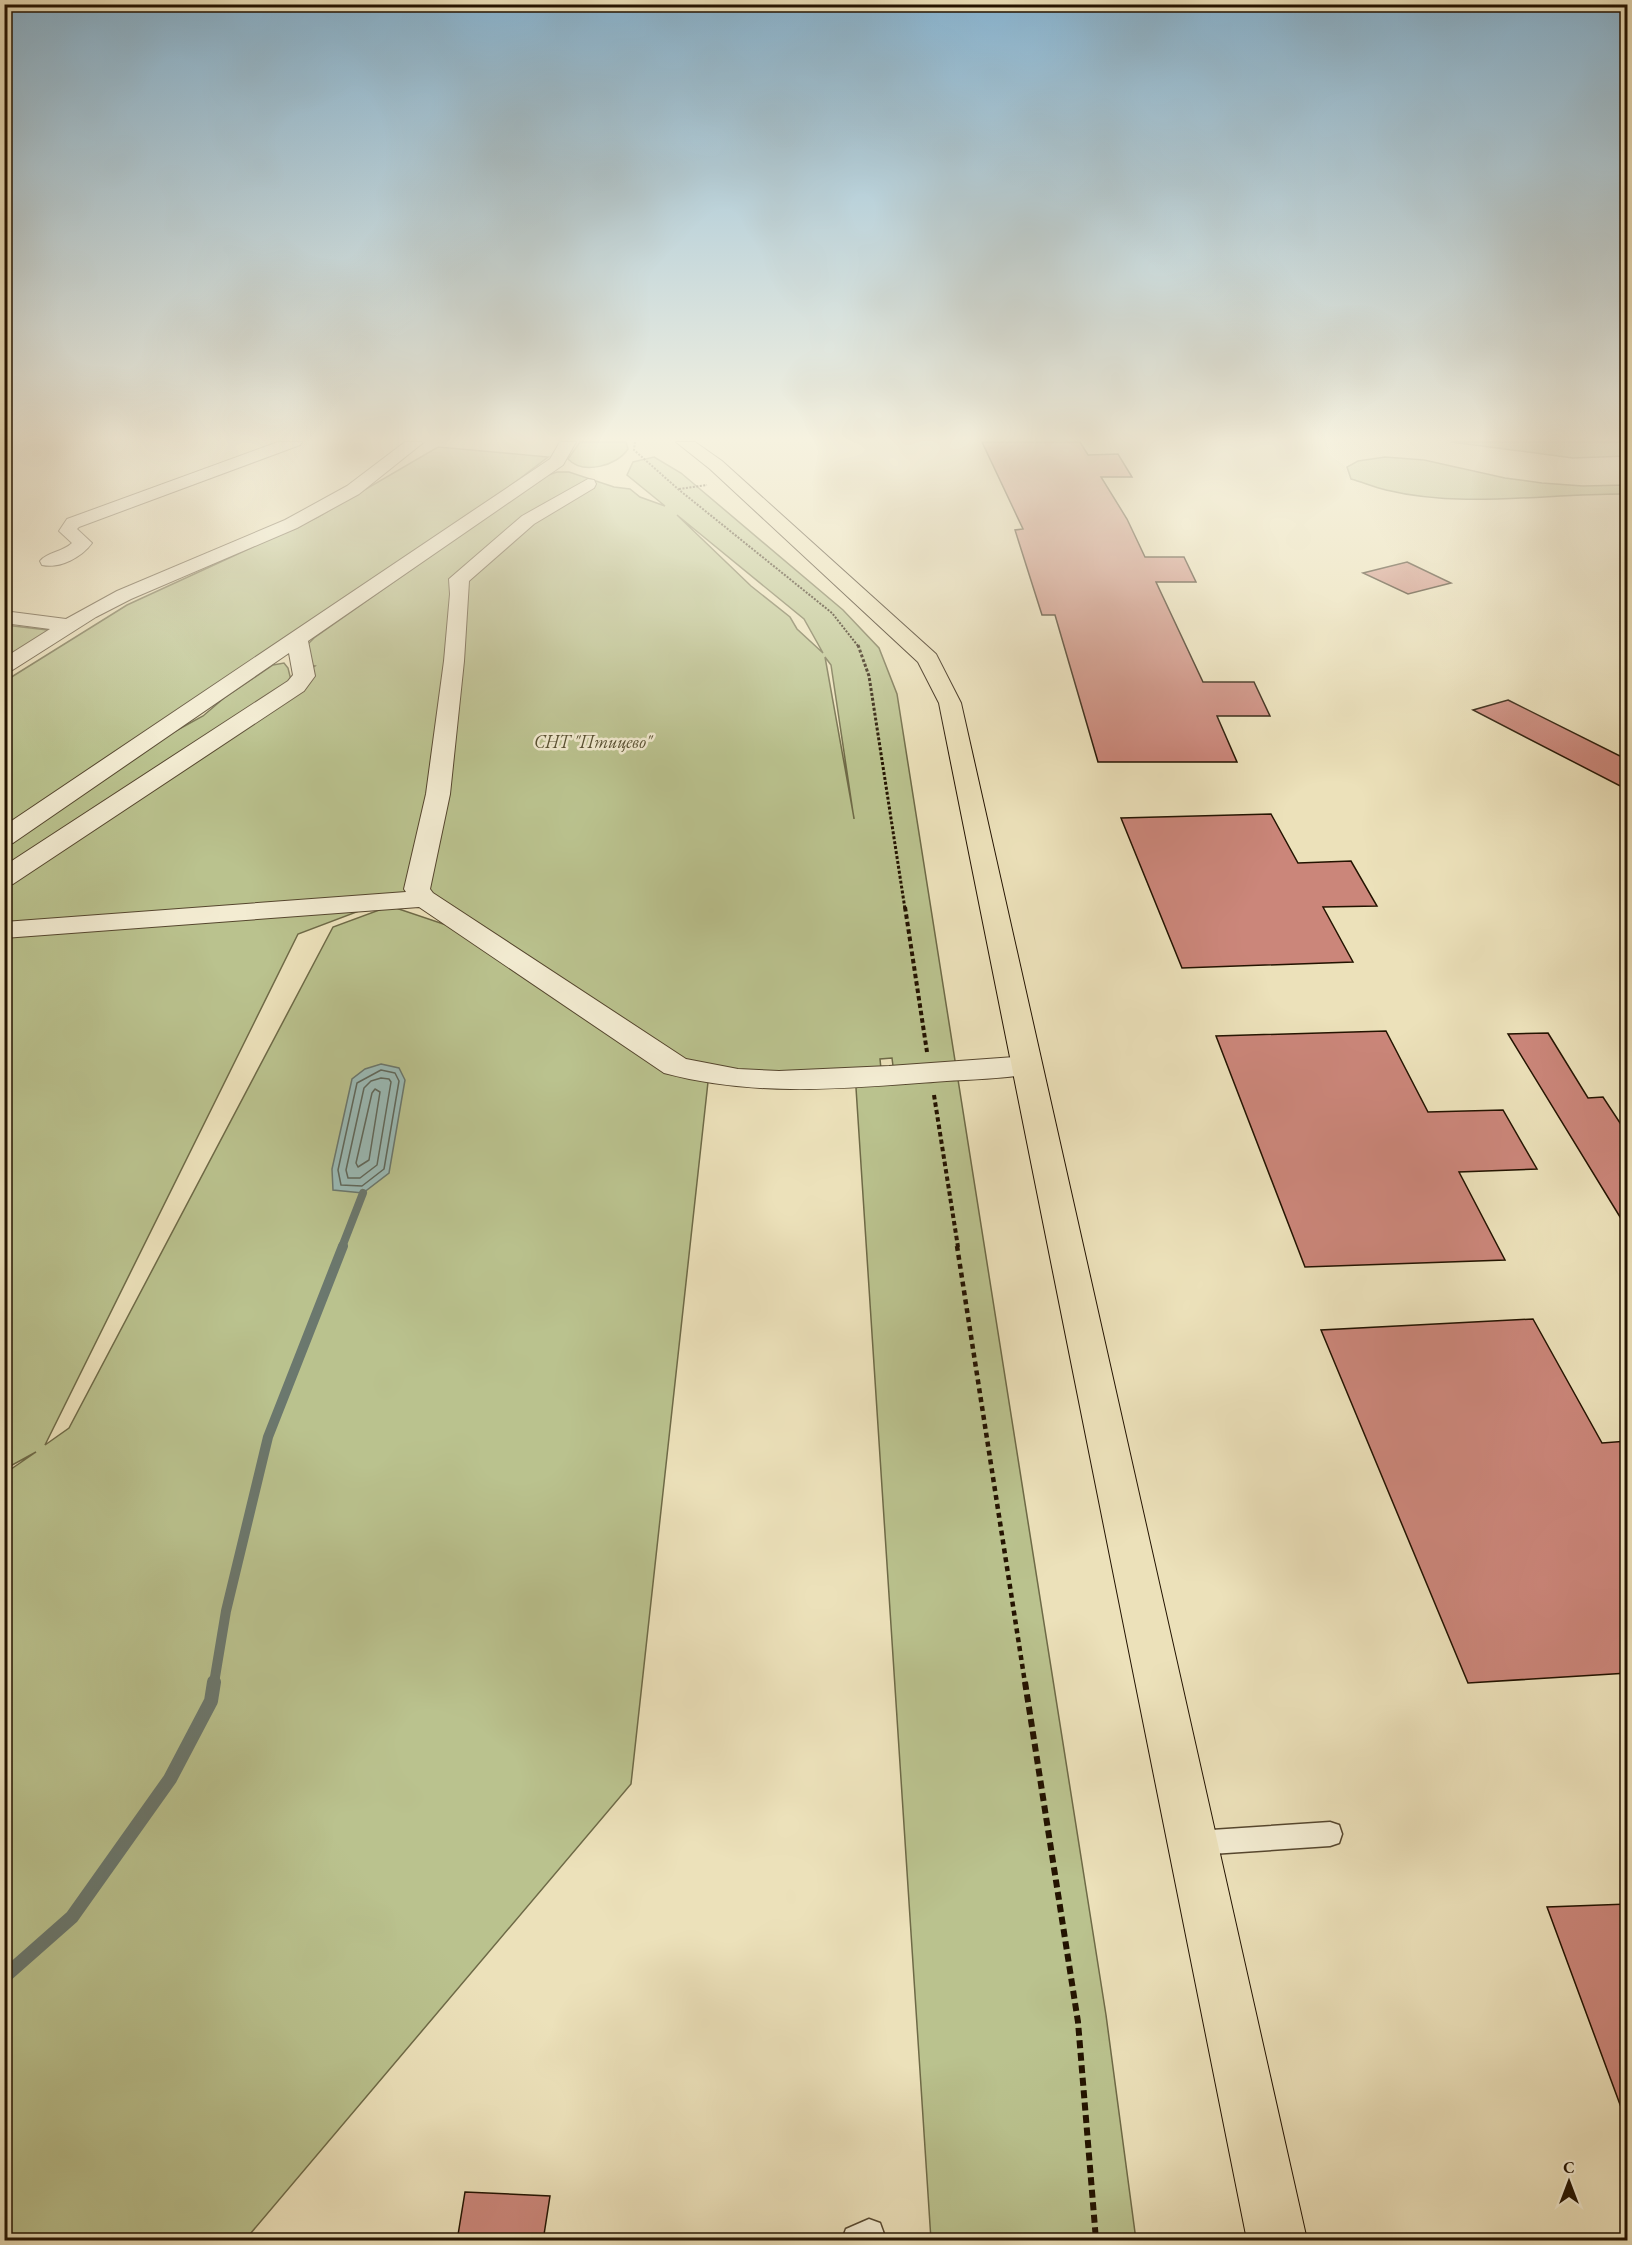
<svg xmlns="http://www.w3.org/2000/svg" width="1632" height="2245" font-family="'EB Garamond',serif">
  <rect width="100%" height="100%" fill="#ece1ba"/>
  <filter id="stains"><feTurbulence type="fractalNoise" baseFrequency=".00333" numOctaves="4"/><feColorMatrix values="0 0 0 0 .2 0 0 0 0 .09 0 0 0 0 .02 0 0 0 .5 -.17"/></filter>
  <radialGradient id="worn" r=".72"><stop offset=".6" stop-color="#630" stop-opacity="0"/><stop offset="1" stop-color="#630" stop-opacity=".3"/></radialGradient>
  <!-- green -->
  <g fill="#bac28e" stroke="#6e6a47" stroke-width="1.5" fill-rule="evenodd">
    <path d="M 580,442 L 626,442 L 628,449 C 617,466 583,475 568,459 Z"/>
    <path d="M 1451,442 L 1627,442 L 1627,456 L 1573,458 Z"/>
    <path d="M 438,447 L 548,457 L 471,516 L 5,828 L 5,681 L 127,605 L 318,517 Z"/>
    <path d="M 654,457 L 681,473 L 843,610 L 879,648 L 897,694 L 1106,2015 L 1136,2240 L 931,2240 L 856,1088 L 893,1066 L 892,1058 L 880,1059 L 881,1069 L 761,1078 L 703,1070 L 525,962 L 708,1082 L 631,1784 L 245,2240 L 5,2240 L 4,1474 L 36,1452 L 5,1469 L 5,842 L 161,739 L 203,716 L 224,698 L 273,665 L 284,663 L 288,668 L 291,680 L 286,687 L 315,666 L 309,665 L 305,647 L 314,638 L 543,477 L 557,472 L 569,472 L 614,487 L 630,489 L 640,497 L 665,506 L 627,475 L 633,462 ZM 677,515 L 804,619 L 823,653 L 797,629 L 790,617 L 751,586 ZM 825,657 L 831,665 L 854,819 L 854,818 ZM 417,889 L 488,939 L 390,906 L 333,927 L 69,1428 L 45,1445 L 298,934 Z"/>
    <path d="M 1385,457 L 1424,460 L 1505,478 L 1542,483 L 1583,486 L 1627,485 L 1627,494 C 1548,493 1464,509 1386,490 C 1374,487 1362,482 1351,479 L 1347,467 L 1358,461 Z"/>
    <path d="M 5,625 L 56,631 L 5,661 Z"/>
  </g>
  <!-- water -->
  <path fill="#9bbcb8" stroke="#6b786e" stroke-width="1.5" d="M 381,1064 L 399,1068 L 405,1080 L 389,1173 L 363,1193 L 333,1190 L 332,1169 L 352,1079 L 365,1069 Z"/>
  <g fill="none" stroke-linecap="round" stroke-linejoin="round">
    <!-- shore -->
    <g stroke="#5f685c" stroke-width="1.5">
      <path d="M 381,1070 L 395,1073 L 399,1081 L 384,1169 L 362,1186 L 341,1185 L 338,1170 L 357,1083 Z"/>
      <path d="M 381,1078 L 389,1079 L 391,1082 L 377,1165 L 360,1178 L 348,1178 L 346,1170 L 364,1088 L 371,1081 Z"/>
      <path d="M 375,1089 L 380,1092 L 369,1160 L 358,1167 L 356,1163 L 372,1093 Z"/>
    </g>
    <!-- stream-far2 -->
    <path stroke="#6b786e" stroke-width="8" d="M 342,1247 L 363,1193"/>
    <!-- stream-far1 -->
    <path stroke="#6b786e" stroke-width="10" d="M 214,1683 L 226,1611 L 268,1437 L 343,1246"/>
    <!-- stream -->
    <path stroke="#6b786e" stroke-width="14" d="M 4,1977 L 72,1917 L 170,1779 L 211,1701 L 214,1682"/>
  </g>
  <!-- building -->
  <g fill="#cb867a" stroke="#231300" stroke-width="1.5">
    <path d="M 982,442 L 1080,442 L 1088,455 L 1118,454 L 1132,477 L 1101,477 L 1127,519 L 1145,557 L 1184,557 L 1196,582 L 1156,582 L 1203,682 L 1254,682 L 1270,716 L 1217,716 L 1237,762 L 1098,762 L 1055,615 L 1042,615 L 1015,530 L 1023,529 Z"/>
    <path d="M 1407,562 L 1451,583 L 1408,594 L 1363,573 Z"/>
    <path d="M 1508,700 L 1628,760 L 1628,790 L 1473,710 Z"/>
    <path d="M 1271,814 L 1298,863 L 1351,861 L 1377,906 L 1323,907 L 1353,962 L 1182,968 L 1121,818 Z"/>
    <path d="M 1386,1031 L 1428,1112 L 1503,1110 L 1537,1169 L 1459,1172 L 1505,1260 L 1305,1267 L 1216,1036 Z"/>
    <path d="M 1548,1033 L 1588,1098 L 1603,1097 L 1628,1135 L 1628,1230 L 1508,1034 Z"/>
    <path d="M 1533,1319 L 1602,1443 L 1628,1441 L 1628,1673 L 1468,1683 L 1321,1330 Z"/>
    <path d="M 1628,1904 L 1628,2118 L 1625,2118 L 1547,1907 Z"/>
    <path d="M 465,2192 L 550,2196 L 543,2241 L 457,2241 Z"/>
  </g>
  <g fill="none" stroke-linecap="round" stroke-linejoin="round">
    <defs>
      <g id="lane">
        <path d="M 1330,1822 L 1339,1825 L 1342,1834 L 1339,1843 L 1330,1846 L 1196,1855 L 1187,1852 L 1183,1843 L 1187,1834 L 1196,1831 Z"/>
        <path d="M 869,2219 L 880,2223 L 884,2234 L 881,2240 L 842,2240 L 846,2229 Z"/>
      </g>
      <g id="street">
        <path d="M 278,442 L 302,442 L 300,445 L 79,527 L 77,529 L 92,543 C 82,557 60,569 42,565 L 40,561 C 47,552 63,552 72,543 L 59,531 L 67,519 Z"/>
        <path d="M 405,442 L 424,442 L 359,494 L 297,528 L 131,599 L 96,617 L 11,671 L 4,673 L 4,658 L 50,629 L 4,623 L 4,611 L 66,619 L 117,591 L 285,520 L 347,486 Z"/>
        <path d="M 560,442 L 576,442 L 563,465 L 308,641 L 315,676 L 304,691 L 13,884 L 4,886 L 4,866 L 288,681 L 293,675 L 289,653 L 13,843 L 4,845 L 4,826 L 550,459 Z"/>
        <path d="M 588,479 L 594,480 L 596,484 L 594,488 L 534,524 L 469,581 L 464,661 L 450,794 L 430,889 L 433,893 L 686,1059 L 738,1069 L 779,1071 L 889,1066 L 1027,1056 L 1038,1058 L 1042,1065 L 1038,1072 C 1004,1080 967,1079 933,1082 C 841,1089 754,1097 664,1073 L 419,907 L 4,938 L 4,922 L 406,892 L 404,889 L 426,794 L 444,661 L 450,594 L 449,579 L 522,516 Z"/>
      </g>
      <path id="primary" d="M 676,442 L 695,442 L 722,461 L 936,654 L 961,703 L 1307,2240 L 1247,2240 L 939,703 L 918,662 L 710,469 Z"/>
    </defs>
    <!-- lane casing -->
    <use href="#lane" stroke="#55462e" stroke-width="3"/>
    <!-- street casing -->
    <use href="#street" stroke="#55462e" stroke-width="2"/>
    <!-- primary casing -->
    <use href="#primary" stroke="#231300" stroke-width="2"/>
    <!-- path-far4 -->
    <g stroke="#231300" stroke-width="2" stroke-dasharray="2 1.5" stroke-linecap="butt">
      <path d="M 635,442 L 634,450 L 678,489 L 832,613 L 858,646"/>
      <path d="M 679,489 L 707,485"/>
    </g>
    <!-- path-far3 -->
    <path stroke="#231300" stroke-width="3" stroke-dasharray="3 2" stroke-linecap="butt" d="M 858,645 L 869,676 L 905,909"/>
    <!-- path-far2 -->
    <g stroke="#231300" stroke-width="4" stroke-dasharray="4.5 3" stroke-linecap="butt">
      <path d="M 905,907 L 927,1052"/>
      <path d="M 934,1095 L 958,1247"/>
    </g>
    <!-- path-far1 -->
    <path stroke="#231300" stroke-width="4.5" stroke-dasharray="5 4" stroke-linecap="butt" d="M 957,1246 L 1025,1683"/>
    <!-- path -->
    <path stroke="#231300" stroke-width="6" stroke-dasharray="8 4.5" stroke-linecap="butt" d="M 1025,1682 L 1078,2022 L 1096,2240"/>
    <!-- lane -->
    <use href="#lane" fill="#f3ecd2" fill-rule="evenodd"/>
    <!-- street -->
    <use href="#street" fill="#f3ecd2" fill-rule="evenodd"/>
    <!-- primary -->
    <use href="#primary" fill="#ece1ba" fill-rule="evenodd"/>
  </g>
  <!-- sky -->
  <linearGradient id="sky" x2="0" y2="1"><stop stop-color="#89b7d5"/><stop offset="0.58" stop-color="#f6f2e0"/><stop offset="1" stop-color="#f6f2e0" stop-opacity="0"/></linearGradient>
  <rect width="1632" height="757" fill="url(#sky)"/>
  <g text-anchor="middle" stroke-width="5" stroke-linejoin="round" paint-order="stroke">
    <!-- far-park labels -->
    <g font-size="18" font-style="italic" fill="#585032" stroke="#f3ecd2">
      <text x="593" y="748">СНТ "Птицево"</text>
    </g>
  </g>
  <!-- margin -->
  <rect width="1632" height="2245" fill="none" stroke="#ece1ba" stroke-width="24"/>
  <rect x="6" y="6" width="1620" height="2233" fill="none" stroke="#231300" stroke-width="3"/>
  <rect x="12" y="12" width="1608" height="2221" fill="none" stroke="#231300" stroke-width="1.5"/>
  <!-- north arrow -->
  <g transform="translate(1569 2182)" stroke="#f3ecd2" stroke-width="4.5" paint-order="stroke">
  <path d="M0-4.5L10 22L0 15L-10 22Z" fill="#231300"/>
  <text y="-9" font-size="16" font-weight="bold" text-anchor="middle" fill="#231300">С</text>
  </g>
  <rect width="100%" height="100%" filter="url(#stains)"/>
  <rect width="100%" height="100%" fill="url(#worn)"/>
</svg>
